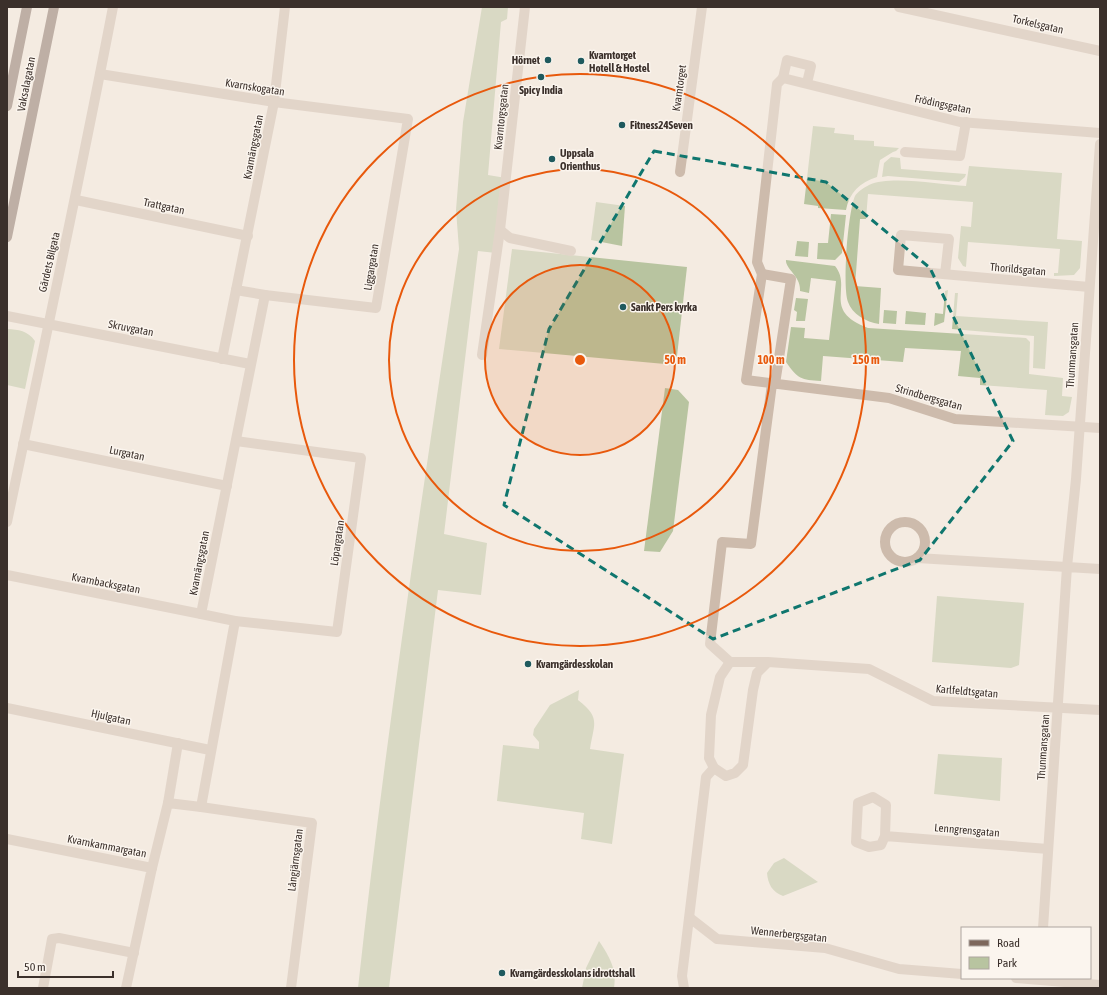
<svg xmlns="http://www.w3.org/2000/svg" width="1107" height="995" font-family="'Asap Condensed',sans-serif">
  <rect width="100%" height="100%" fill="#f4ebe1"/>
  <!-- green -->
  <g fill="#b8c4a0">
    <path d="M 482,7 L 508,7 L 507,19 L 501,22 L 488,175 L 506,178 L 496,253 L 478,251 L 444,534 L 487,543 L 481,595 L 438,590 L 389,988 L 358,988 C 385,741 422,495 459,249 L 456,210 L 463,122 Z"/>
    <path d="M 813,126 L 835,128 L 834,133 L 854,135 L 854,140 L 874,141 L 874,146 L 899,148 L 896,151 L 893,152 L 880,160 L 877,177 C 860,182 849,193 846,210 L 818,208 L 818,206 L 804,204 Z"/>
    <path d="M 891,157 L 900,158 L 901,169 L 966,174 L 965,177 L 959,182 L 888,176 L 882,177 L 884,163 Z"/>
    <path d="M 969,166 L 1062,173 L 1057,239 L 1082,241 L 1080,268 L 1074,275 L 1054,276 L 1054,273 L 1058,273 L 1060,249 L 968,242 L 966,267 L 963,266 L 958,258 L 961,226 L 971,227 L 973,202 L 868,194 L 866,219 L 860,219 L 855,286 L 881,288 L 879,324 C 866,322 852,314 848,302 C 842,286 848,212 855,196 C 857,192 865,187 869,185 C 891,175 941,185 966,186 Z"/>
    <path d="M 596,202 L 625,206 L 622,246 L 591,240 Z"/>
    <path d="M 831,214 L 846,215 L 842,253 L 835,260 L 817,259 L 818,243 L 828,243 Z"/>
    <path d="M 797,241 L 809,242 L 808,257 L 795,256 Z"/>
    <path d="M 512,249 L 687,267 L 676,365 L 499,349 Z"/>
    <path d="M 786,260 L 835,266 C 853,288 821,310 868,328 L 1026,338 L 1030,342 L 1029,374 L 1063,378 L 1062,396 L 1072,397 L 1069,412 L 1063,416 L 1045,415 L 1047,390 L 980,385 L 980,378 L 958,376 L 961,351 L 905,348 L 903,362 L 823,356 L 821,381 C 801,380 798,379 786,362 L 791,327 L 805,328 L 804,338 L 829,340 L 836,281 L 811,278 L 809,293 L 800,291 C 801,276 785,269 786,260 Z"/>
    <path d="M 948,290 L 944,322 L 934,326 L 935,313 L 943,314 L 945,291 Z"/>
    <path d="M 955,293 L 958,293 L 956,316 L 1048,322 L 1045,369 L 1033,368 L 1034,336 L 952,329 Z"/>
    <path d="M 796,298 L 808,299 L 805,321 L 796,321 L 797,312 L 794,310 Z"/>
    <path d="M 884,310 L 897,311 L 896,324 L 883,323 Z"/>
    <path d="M 906,311 L 926,313 L 925,325 L 905,324 Z"/>
    <path d="M 7,329 C 19,330 27,330 35,341 L 25,389 L 7,385 Z"/>
    <path d="M 665,388 L 678,390 L 689,402 L 673,531 L 660,552 L 644,551 Z"/>
    <path d="M 937,596 L 1024,603 L 1019,665 L 1011,668 L 932,662 Z"/>
    <path d="M 579,690 L 578,700 C 601,718 594,723 590,749 L 624,754 L 612,844 L 581,839 L 584,813 L 497,801 L 503,745 L 539,749 L 539,742 L 533,735 L 534,729 L 550,705 Z"/>
    <path d="M 938,754 L 1002,758 L 1000,801 L 934,794 Z"/>
    <path d="M 784,858 L 818,882 L 783,896 C 772,892 768,884 767,873 L 774,863 Z"/>
    <path d="M 599,941 C 609,956 617,969 614,988 L 582,988 L 586,968 Z"/>
  </g>
  <g fill="none" stroke-linecap="round" stroke-linejoin="round">
    <!-- minor -->
    <g stroke="#cdbbac" stroke-width="10">
      <path d="M 899,7 L 1100,51"/>
      <path d="M 100,74 L 274,102 L 408,119 L 376,308 L 265,295"/>
      <path d="M 807,83 L 811,66 L 787,60 L 783,78 L 960,122 L 1100,133"/>
      <path d="M 905,152 L 960,156 L 966,122"/>
      <path d="M 680,172 L 702,7"/>
      <path d="M 76,200 L 248,236"/>
      <path d="M 500,230 L 510,238 L 571,251"/>
      <path d="M 762,274 L 757,262 L 777,84 L 783,78"/>
      <path d="M 945,274 L 949,239 L 901,235 L 898,270 L 1089,287"/>
      <path d="M 7,316 L 250,364"/>
      <path d="M 482,355 L 500,230 L 525,7"/>
      <path d="M 222,359 L 236,290"/>
      <path d="M 775,384 L 791,279 L 762,274 L 746,380 L 889,398 L 955,419 L 1100,428"/>
      <path d="M 23,444 L 227,486"/>
      <circle cx="905" cy="542" r="20"/>
      <path d="M 7,522 C 43,350 80,179 113,7"/>
      <path d="M 917,558 L 1067,567 L 1076,479 L 1100,144"/>
      <path d="M 7,575 L 201,614"/>
      <path d="M 235,621 L 337,632 L 361,458 L 236,441"/>
      <path d="M 730,662 L 710,644 L 722,542 L 751,544 L 772,384"/>
      <path d="M 768,662 L 757,673 L 753,690 L 743,765 L 735,773 L 726,776 L 714,768 L 709,758 L 711,715 L 720,677 L 730,662 L 768,662 L 869,669 L 933,701 L 1100,710"/>
      <path d="M 7,708 L 210,750"/>
      <path d="M 168,803 L 178,743"/>
      <path d="M 201,807 L 312,823 L 291,988"/>
      <path d="M 885,836 L 886,805 L 873,797 L 858,803 L 856,842 L 869,847 L 881,845 L 885,836 L 1048,849"/>
      <path d="M 7,839 L 152,868 L 126,988"/>
      <path d="M 152,868 L 168,803 L 201,807 L 235,621 L 201,614 L 265,295 L 236,290 L 274,102 L 285,7"/>
      <path d="M 690,918 L 717,939 L 825,948 L 899,969 L 962,974"/>
      <path d="M 1043,928 L 1067,567 L 1100,569"/>
      <path d="M 1016,978 L 1100,985"/>
      <path d="M 43,988 L 52,939 L 59,938 L 134,953"/>
      <path d="M 684,988 L 682,976 L 706,777 L 714,768"/>
    </g>
    <!-- major -->
    <g stroke="#7d675c" stroke-width="10">
      <path d="M 7,106 L 27,7"/>
      <path d="M 7,237 L 54,7"/>
    </g>
  </g>
  <!-- marked area -->
  <path d="M0 0H1107V995H0ZM 654,151 L 826,182 L 930,268 L 1013,441 L 920,560 L 713,639 L 504,505 L 549,329 Z" fill="#f4ebe1" fill-opacity=".55" fill-rule="evenodd"/>
  <path fill="none" stroke="#0f766e" stroke-width="3" stroke-dasharray="8 5" stroke-linejoin="round" d="M 654,151 L 826,182 L 930,268 L 1013,441 L 920,560 L 713,639 L 504,505 L 549,329 Z"/>
  <!-- distance rings -->
  <circle cx="580" cy="360" r="95" fill="#e8590c" fill-opacity=".12"/>
  <g fill="none" stroke="#e8590c" stroke-width="2">
    <circle cx="580" cy="360" r="95"/>
    <circle cx="580" cy="360" r="191"/>
    <circle cx="580" cy="360" r="286"/>
  </g>
  <!-- markers -->
  <g fill="#1f5a5e" stroke="#fbf5ee" stroke-width="1.5">
    <circle cx="548" cy="60" r="4"/>
    <circle cx="581" cy="61" r="4"/>
    <circle cx="541" cy="77" r="4"/>
    <circle cx="622" cy="125" r="4"/>
    <circle cx="552" cy="159" r="4"/>
    <circle cx="623" cy="307" r="4"/>
    <circle cx="528" cy="664" r="4"/>
    <circle cx="502" cy="973" r="4"/>
  </g>
  <g text-anchor="middle" stroke-width="3" stroke-linejoin="round" paint-order="stroke">
    <!-- street labels -->
    <g font-size="11" fill="#3b302b" stroke="#fbf5ee">
      <text transform="translate(1038 24) rotate(13)" y="4">Torkelsgatan</text>
      <text transform="translate(26 84) rotate(-79)" y="4">Vaksalagatan</text>
      <text transform="translate(255 87) rotate(9)" y="4">Kvarnskogatan</text>
      <text transform="translate(679 88) rotate(-82)" y="4">Kvarntorget</text>
      <text transform="translate(943 104) rotate(12)" y="4">Frödingsgatan</text>
      <text transform="translate(501 117) rotate(-84)" y="4">Kvarntorgsgatan</text>
      <text transform="translate(253 147) rotate(-79)" y="4">Kvarnängsgatan</text>
      <text transform="translate(164 206) rotate(12)" y="4">Trattgatan</text>
      <text transform="translate(49 262) rotate(-77)" y="4">Gärdets Bilgata</text>
      <text transform="translate(371 267) rotate(-81)" y="4">Liggargatan</text>
      <text transform="translate(1018 269) rotate(5)" y="4">Thorildsgatan</text>
      <text transform="translate(131 328) rotate(11)" y="4">Skruvgatan</text>
      <text transform="translate(1072 355) rotate(-86)" y="4">Thunmansgatan</text>
      <text transform="translate(929 397) rotate(16)" y="4">Strindbergsgatan</text>
      <text transform="translate(127 453) rotate(12)" y="4">Lurgatan</text>
      <text transform="translate(337 543) rotate(-82)" y="4">Löpargatan</text>
      <text transform="translate(199 563) rotate(-79)" y="4">Kvarnängsgatan</text>
      <text transform="translate(106 583) rotate(11)" y="4">Kvarnbacksgatan</text>
      <text transform="translate(967 691) rotate(5)" y="4">Karlfeldtsgatan</text>
      <text transform="translate(111 717) rotate(12)" y="4">Hjulgatan</text>
      <text transform="translate(1043 747) rotate(-86)" y="4">Thunmansgatan</text>
      <text transform="translate(967 830) rotate(5)" y="4">Lenngrensgatan</text>
      <text transform="translate(107 846) rotate(11)" y="4">Kvarnkammargatan</text>
      <text transform="translate(295 860) rotate(-83)" y="4">Långjärnsgatan</text>
      <text transform="translate(789 934) rotate(6)" y="4">Wennerbergsgatan</text>
    </g>
    <!-- poi labels -->
    <g font-size="11" font-weight="bold" fill="#3b302b" stroke="#fbf5ee" text-anchor="start">
      <text x="589" y="59">Kvarntorget<tspan x="589" dy="13">Hotell &amp; Hostel</tspan></text>
      <text x="540" y="64" text-anchor="end">Hörnet</text>
      <text x="541" y="94" text-anchor="middle">Spicy India</text>
      <text x="630" y="129">Fitness24Seven</text>
      <text x="560" y="157">Uppsala<tspan x="560" dy="13">Orienthus</tspan></text>
      <text x="631" y="311">Sankt Pers kyrka</text>
      <text x="536" y="668">Kvarngärdesskolan</text>
      <text x="510" y="977">Kvarngärdesskolans idrottshall</text>
    </g>
  </g>
  <circle cx="580" cy="360" r="6" fill="#e8590c" stroke="#fbf5ee" stroke-width="2"/>
  <g font-size="12" text-anchor="middle" font-weight="bold" fill="#e8590c" stroke="#fbf5ee" stroke-width="3" stroke-linejoin="round" paint-order="stroke">
    <text x="675" y="364">50 m</text>
    <text x="771" y="364">100 m</text>
    <text x="866" y="364">150 m</text>
  </g>
  <!-- border -->
  <rect width="1107" height="995" fill="none" stroke="#3b302b" stroke-width="16"/>
  <!-- legend -->
  <rect x="961" y="927" width="130" height="52" fill="#fbf5ee" stroke="#aea6a0"/>
  <rect x="969" y="940" width="20" height="6" fill="#7d675c" stroke="#aea6a0"/>
  <text x="997" y="947" font-size="12" fill="#3b302b">Road</text>
  <rect x="969" y="957" width="20" height="12" fill="#b8c4a0" stroke="#aea6a0"/>
  <text x="997" y="967" font-size="12" fill="#3b302b">Park</text>
  <!-- scale -->
  <path d="M18 971v6h95v-6" fill="none" stroke="#3b302b" stroke-width="2"/>
  <text x="24" y="971" font-size="12" fill="#3b302b" stroke="#fbf5ee" stroke-width="3" paint-order="stroke">50 m</text>
</svg>
